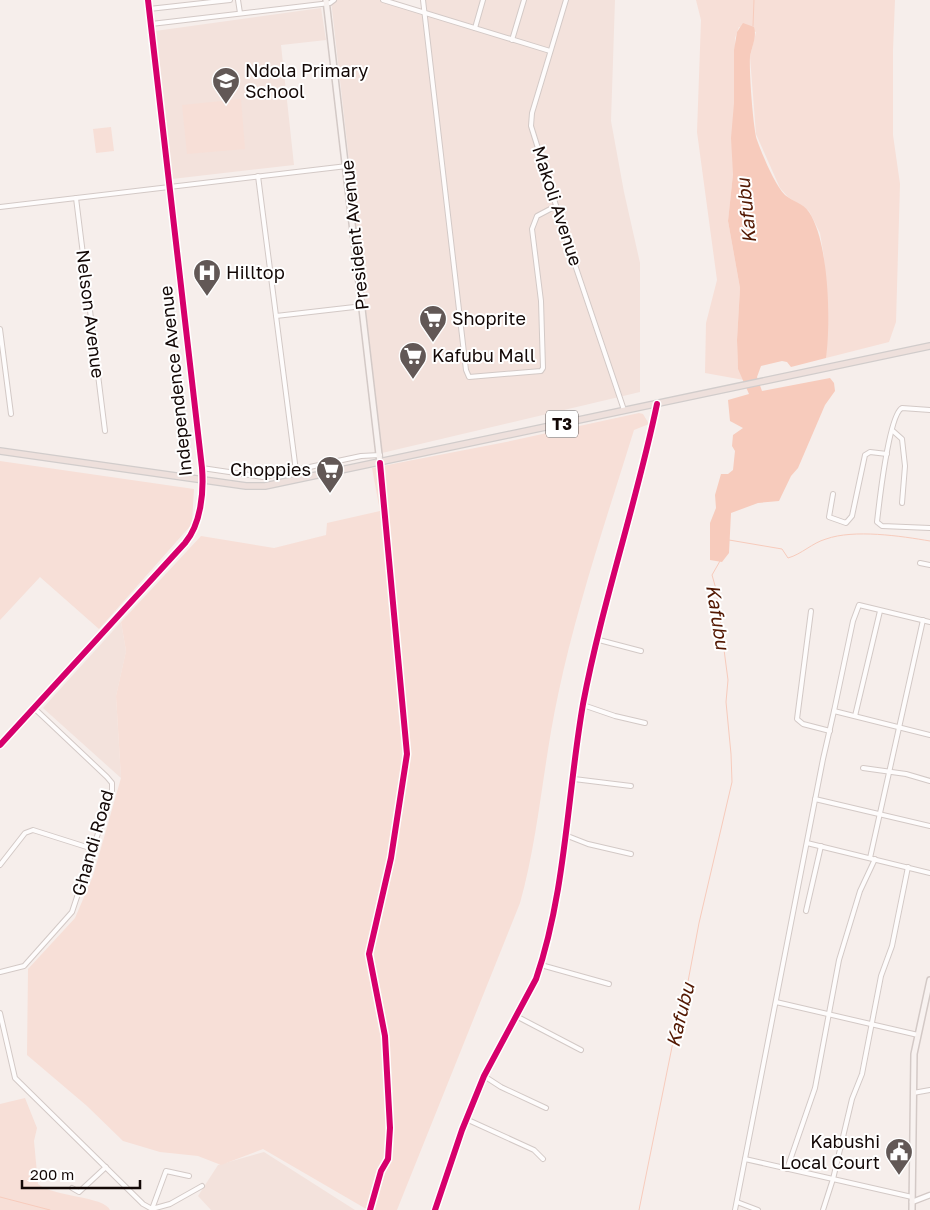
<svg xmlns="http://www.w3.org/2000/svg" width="930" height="1210" font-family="'Golos Text',sans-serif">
  <rect width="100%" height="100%" fill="#f6eeeb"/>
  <!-- built -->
  <g fill="#f3e2dc">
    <path d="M 331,0 L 388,0 L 426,11 L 425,0 L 615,0 L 611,121 L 624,192 L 640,263 L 640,392 L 382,453 Z"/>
    <path d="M 321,8 L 326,40 L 281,45 L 294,165 L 172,179 L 155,31 Z"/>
    <path d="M 121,622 L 126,651 L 116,696 L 121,778 L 43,708 Z"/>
    <path d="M 264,1152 L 355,1210 L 211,1210 L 198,1196 L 218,1165 Z"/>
  </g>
  <!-- green -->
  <g fill="#f7dfd7">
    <path d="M 696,0 L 895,0 L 893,50 L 893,135 L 900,184 L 896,322 L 889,342 L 826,358 L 827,308 L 824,257 L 820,233 L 809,211 L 788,197 L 780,188 L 756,134 L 750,57 L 756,32 L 739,27 L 735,38 L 733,174 L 728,221 L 740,288 L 737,340 L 738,369 L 744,380 L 705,373 L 706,323 L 717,280 L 697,132 L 701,20 Z"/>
    <path d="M 241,99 L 245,149 L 187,154 L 182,105 Z"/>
    <path d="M 111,127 L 114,151 L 96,153 L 93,129 Z"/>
    <path d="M 639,413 L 643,414 L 649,424 L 634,430 C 607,517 577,605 558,695 C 543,764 539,835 520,903 L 397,1210 L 368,1210 L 263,1149 L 221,1165 L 198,1156 L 160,1152 L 123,1141 L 87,1106 L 27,1055 L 28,969 L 75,918 L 93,876 L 121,778 L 116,696 L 126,651 L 121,622 L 201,536 L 274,548 L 326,535 L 327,523 L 380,511 L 372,468 L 506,442 Z"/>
    <path d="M 0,461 L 194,489 L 192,524 L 99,629 L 40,577 L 0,620 Z"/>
    <path d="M 25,1098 L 37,1128 L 34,1141 L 38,1184 C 53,1197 104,1196 110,1210 L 0,1210 L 0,1104 Z"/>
  </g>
  <!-- water -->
  <path fill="#f7cbbc" d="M 743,23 L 754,27 C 757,37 752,46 750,57 C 749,71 753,127 757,140 C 762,154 775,185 785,195 C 793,202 803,203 809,212 C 829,242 831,322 826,358 L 791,367 L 787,362 L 782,361 L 761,366 L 757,377 L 762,391 L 830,378 L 834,383 L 835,391 L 825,405 L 798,468 L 791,476 L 779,501 L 758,503 L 731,513 L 729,553 L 722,562 L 710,560 L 710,523 L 716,508 L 715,495 L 721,474 L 728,474 L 733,470 L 735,451 L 732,446 L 733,435 L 743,428 L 730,421 L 728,400 L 749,394 L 738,369 L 737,340 L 740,288 L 728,221 L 733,174 L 731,138 L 734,103 L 734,50 L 737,32 Z"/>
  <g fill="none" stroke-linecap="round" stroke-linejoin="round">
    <!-- stream -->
    <g stroke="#f7cbbc" stroke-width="1">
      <path d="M 753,26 L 754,0"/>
      <path d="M 729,540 L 782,549 L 788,558 C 802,554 812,543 826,539 C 854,529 901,536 930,541"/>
      <path d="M 0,1197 L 50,1210"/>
      <path d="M 639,1210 L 673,1042 L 680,1024 L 699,923 L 732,782 L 731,754 L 726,702 L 728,680 L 716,589 L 712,575 L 720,561"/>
    </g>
    <defs>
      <g id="minor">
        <path d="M 238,0 L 240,13"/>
        <path d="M 383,0 L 550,51"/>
        <path d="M 423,0 L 466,370 L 469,377 L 541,371 L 543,368 L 541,301 L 532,229 L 537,216 L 556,206"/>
        <path d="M 566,0 L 532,113 L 531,126 L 571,253 L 624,410"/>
        <path d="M 149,9 L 230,0"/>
        <path d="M 151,24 L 330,3 L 334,0"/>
        <path d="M 475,28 L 483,0"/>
        <path d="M 512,40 L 524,0"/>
        <path d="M 258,176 L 296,471"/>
        <path d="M 76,198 L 105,431"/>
        <path d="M 0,207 L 347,166"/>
        <path d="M 276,316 L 363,306"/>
        <path d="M 0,329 L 11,414"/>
        <path d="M 930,410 L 902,408 C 889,414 879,504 877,522 L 882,526 L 930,528"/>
        <path d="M 893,431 L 902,439 L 905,466 L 902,503"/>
        <path d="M 202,468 L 263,477 L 361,456 L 380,455"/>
        <path d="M 833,494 L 829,517 L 846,523 L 852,516 L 865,455 L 870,452 L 887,454"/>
        <path d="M 920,563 L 930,565"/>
        <path d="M 811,611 L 797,719 L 803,724 L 830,731"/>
        <path d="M 599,640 L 641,651"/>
        <path d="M 583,705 L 615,716 L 645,723"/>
        <path d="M 834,711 L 853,621 L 859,605 L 930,622"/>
        <path d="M 855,716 L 880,611"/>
        <path d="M 0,745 L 185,543 C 201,524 204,492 202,468 L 148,0"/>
        <path d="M 863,768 L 906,774 L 930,781"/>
        <path d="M 574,779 L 631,786"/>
        <path d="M 815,799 L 930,826"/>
        <path d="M 565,835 L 588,844 L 631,854"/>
        <path d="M 807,843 L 930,873"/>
        <path d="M 870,858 L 923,620"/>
        <path d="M 0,865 L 25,833 L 33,830 L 93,849"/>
        <path d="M 806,911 L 821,846"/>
        <path d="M 541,965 L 609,984"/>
        <path d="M 0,972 L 24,966 L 72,912 L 112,791 L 112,783 L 107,777 L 34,708"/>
        <path d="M 776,1002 L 918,1035"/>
        <path d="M 0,1013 L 15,1078 L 143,1204 L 152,1209 L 170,1204 L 202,1186"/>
        <path d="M 516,1016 L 581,1050"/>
        <path d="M 484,1076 L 501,1087 L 546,1108"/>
        <path d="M 913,1093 L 930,1090"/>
        <path d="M 466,1119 L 534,1150 L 543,1159"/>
        <path d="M 745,1159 L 912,1197"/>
        <path d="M 787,1169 L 815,1088 L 839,960 L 860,891 L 875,859"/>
        <path d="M 72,1188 L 79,1192 L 106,1167"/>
        <path d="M 737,1202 L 758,1210"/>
        <path d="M 152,1209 L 166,1171 L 189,1176"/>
        <path d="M 370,1210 L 381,1171 L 388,1159 L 390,1128 L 385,1036 L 369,954 L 391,858 L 407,754 L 380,463"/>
        <path d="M 435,1210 L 462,1130 L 484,1076 L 536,979 C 566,891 567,796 583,704 C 602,603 636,505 657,404"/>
        <path d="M 735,1210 L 823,759 L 834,711 L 930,735"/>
        <path d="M 823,1210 L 833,1179 L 852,1099 L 862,1074 L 881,976 L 892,946 L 908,867"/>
      </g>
      <path id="tertiary" d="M 912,1202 L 930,1195"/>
      <g id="secondary">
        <path d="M 326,0 L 380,463"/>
        <path d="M 912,1210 L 914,1054 L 930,980"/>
      </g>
      <path id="trunk" d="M 0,451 L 246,486 L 265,486 L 930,346"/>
    </defs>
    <!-- minor casing -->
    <use href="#minor" stroke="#d3c9c6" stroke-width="6"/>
    <!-- tertiary casing -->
    <use href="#tertiary" stroke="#d3c9c6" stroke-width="7"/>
    <!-- secondary casing -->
    <use href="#secondary" stroke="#d3c9c6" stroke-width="8"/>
    <!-- trunk casing -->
    <use href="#trunk" stroke="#d1cccb" stroke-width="8"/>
    <!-- minor -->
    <use href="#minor" stroke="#fefcfc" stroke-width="4"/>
    <!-- tertiary -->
    <use href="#tertiary" stroke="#fefcfc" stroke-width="4.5"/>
    <!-- secondary -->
    <use href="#secondary" stroke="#f8f2f0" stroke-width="5"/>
    <!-- trunk -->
    <use href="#trunk" stroke="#eee0dc" stroke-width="5.5"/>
    <defs>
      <g id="cycleway">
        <path d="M 0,745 L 185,543 C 201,524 204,492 202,468 L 148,0"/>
        <path d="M 370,1210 L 381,1171 L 388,1159 L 390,1128 L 385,1036 L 369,954 L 391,858 L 407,754 L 380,463"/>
        <path d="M 435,1210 L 462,1130 L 484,1076 L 536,979 C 566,891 567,796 583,704 C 602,603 636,505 657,404"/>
      </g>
    </defs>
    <!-- cycleway casing -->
    <use href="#cycleway" stroke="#fff" stroke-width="9"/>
    <!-- cycleway -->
    <use href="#cycleway" stroke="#d6006c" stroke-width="6"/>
  </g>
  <!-- icons -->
  <defs>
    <symbol id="school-pin" viewBox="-11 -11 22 30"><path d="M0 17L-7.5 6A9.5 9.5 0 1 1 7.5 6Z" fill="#625856" stroke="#fff"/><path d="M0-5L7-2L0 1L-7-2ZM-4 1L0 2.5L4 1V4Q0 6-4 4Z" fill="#fff"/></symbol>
    <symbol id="hospital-pin" viewBox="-11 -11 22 30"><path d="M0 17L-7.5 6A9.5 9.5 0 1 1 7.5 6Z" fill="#625856" stroke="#fff"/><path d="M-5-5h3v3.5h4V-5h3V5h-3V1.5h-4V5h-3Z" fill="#fff"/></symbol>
    <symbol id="supermarket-pin" viewBox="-11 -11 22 30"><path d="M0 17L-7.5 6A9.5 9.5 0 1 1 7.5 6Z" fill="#625856" stroke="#fff"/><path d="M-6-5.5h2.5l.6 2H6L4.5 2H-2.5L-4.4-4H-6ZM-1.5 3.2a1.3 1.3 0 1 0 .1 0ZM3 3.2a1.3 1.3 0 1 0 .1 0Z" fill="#fff"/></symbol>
    <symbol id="civic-pin" viewBox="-11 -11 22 30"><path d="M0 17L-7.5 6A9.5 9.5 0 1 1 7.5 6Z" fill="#625856" stroke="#fff"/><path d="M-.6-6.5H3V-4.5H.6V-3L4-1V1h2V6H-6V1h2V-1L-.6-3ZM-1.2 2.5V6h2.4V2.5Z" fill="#fff"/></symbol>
  </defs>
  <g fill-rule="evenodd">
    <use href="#school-pin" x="210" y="65" width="32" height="43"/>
    <use href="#hospital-pin" x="191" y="257" width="32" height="43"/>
    <use href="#supermarket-pin" x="417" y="303" width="32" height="43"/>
    <use href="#supermarket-pin" x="397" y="340" width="32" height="43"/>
    <use href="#supermarket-pin" x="314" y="454" width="32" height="43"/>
    <use href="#civic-pin" x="883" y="1136" width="32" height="43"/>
  </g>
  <g text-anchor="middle" stroke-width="4" stroke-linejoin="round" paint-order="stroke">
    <!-- shield labels -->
    <rect fill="#fff" stroke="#5a5251" stroke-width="1" x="546" y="410.5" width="32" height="27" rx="4"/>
    <g font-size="16" font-weight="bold" fill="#130806">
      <text x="562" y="430">T3</text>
    </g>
    <!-- poi labels -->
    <g font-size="18" fill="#130806" stroke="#fff" text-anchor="start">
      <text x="245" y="77">Ndola Primary<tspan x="245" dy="21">School</tspan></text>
      <text x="226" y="279">Hilltop</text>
      <text x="452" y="325">Shoprite</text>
      <text x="432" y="362">Kafubu Mall</text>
      <text x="311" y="476" text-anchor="end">Choppies</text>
      <text x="880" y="1148" text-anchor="end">Kabushi<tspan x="880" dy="21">Local Court</tspan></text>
    </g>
    <!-- street labels -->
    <g font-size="18" fill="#130806" stroke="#fff">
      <text transform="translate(557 206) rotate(72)" y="6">Makoli Avenue</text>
      <text transform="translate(355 235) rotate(-96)" y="6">President Avenue</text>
      <text transform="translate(90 314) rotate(83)" y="6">Nelson Avenue</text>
      <text transform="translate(176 381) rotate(-96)" y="6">Independence Avenue</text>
      <text transform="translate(93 843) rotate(-74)" y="6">Ghandi Road</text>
    </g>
    <!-- water labels -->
    <g font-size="19" font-style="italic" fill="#531802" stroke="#fff">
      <text transform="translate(746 211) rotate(-96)" y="7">Kafubu</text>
      <text transform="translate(718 617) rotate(81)" y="7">Kafubu</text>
      <text transform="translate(680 1015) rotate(-76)" y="7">Kafubu</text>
    </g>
  </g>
  <!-- scale -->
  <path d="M22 1180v8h118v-8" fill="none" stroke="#130806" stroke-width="2.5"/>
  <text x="30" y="1180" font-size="15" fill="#130806" stroke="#ffffff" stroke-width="4" paint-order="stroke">200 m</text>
</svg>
